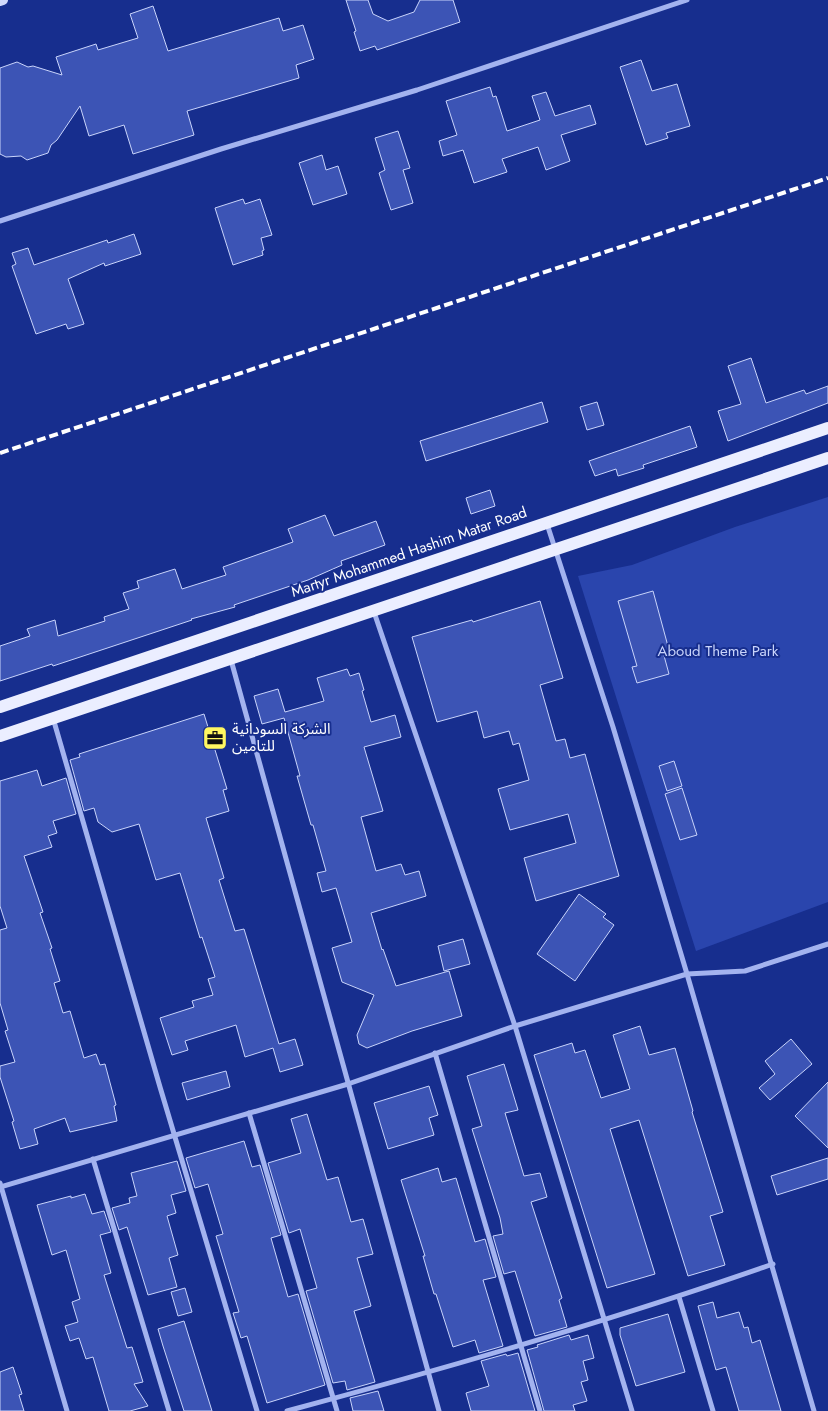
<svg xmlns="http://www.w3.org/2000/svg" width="828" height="1411" font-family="Jost,'Noto Sans Arabic',sans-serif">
  <rect width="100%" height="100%" fill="#172e8e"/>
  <!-- green -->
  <path fill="#2a45ad" d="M 828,497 L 828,902 L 696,951 L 578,576 L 632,565 L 735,527 Z"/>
  <!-- building -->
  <g fill="#3c54b5" stroke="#c9d4fb">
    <path d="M 346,0 L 368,0 L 373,14 L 388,21 L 414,12 L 420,0 L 453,0 L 460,22 L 377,50 L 375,46 L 360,51 L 354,32 L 356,31 Z"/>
    <path d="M 153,6 L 168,51 L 279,18 L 283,31 L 303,25 L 314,59 L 296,65 L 299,78 L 187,111 L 194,135 L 133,154 L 124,125 L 89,136 L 80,106 L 57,140 L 51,145 L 48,153 L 27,160 L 21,156 L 6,157 L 0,154 L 0,68 L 17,62 L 28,67 L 33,66 L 62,75 L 56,57 L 96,44 L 98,50 L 138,38 L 130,14 Z"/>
    <path d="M 641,60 L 652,91 L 677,84 L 690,126 L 666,133 L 668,138 L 646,145 L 620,67 Z"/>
    <path d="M 490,87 L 493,97 L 496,96 L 507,131 L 540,120 L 532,96 L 546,92 L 555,116 L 590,105 L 596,124 L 561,135 L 570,161 L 546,170 L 538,147 L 502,159 L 507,172 L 474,183 L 463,150 L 443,156 L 439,141 L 457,135 L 446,101 Z"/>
    <path d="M 398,131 L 410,168 L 403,170 L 413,203 L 391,210 L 379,173 L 385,170 L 375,138 Z"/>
    <path d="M 322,155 L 326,170 L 338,166 L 347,194 L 313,205 L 299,163 Z"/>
    <path d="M 243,199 L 245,204 L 260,199 L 272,235 L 261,238 L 264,250 L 262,251 L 263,255 L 233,265 L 215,208 Z"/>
    <path d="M 134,234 L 141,254 L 105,266 L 104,263 L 68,279 L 84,324 L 68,329 L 66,324 L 36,334 L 12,266 L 16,264 L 12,253 L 28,248 L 34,265 L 107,240 L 108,243 Z"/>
    <path d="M 751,358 L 766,403 L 804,390 L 806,394 L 828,386 L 828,403 L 728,441 L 718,411 L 741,404 L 728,366 Z"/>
    <path d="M 542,402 L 548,422 L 426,461 L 420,441 Z"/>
    <path d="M 597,402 L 604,425 L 587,430 L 580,407 Z"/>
    <path d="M 690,426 L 697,447 L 643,465 L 644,468 L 618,476 L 616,469 L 595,476 L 589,461 Z"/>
    <path d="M 490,490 L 495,506 L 471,514 L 466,498 Z"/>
    <path d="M 325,515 L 334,536 L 376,521 L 385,545 L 341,561 L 342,565 L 308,580 L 234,605 L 235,607 L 191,619 L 192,620 L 53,666 L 52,664 L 0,681 L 0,646 L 30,636 L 27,629 L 55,620 L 58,636 L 105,621 L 104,617 L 129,609 L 123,593 L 139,588 L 137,581 L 175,569 L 182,589 L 226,575 L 223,567 L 293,542 L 288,529 Z"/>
    <path d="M 653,591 L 669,650 L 663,652 L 669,674 L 637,683 L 632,667 L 637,666 L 618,601 Z"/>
    <path d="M 540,601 L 563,678 L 540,685 L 556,741 L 565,739 L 570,758 L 585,754 L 619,876 L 536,901 L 524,858 L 576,843 L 568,814 L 510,830 L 498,789 L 529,780 L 519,743 L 513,745 L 509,731 L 484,738 L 477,711 L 437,722 L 412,637 L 472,620 L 473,622 Z"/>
    <path d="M 347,669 L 350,676 L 359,673 L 364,690 L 362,691 L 371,722 L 395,715 L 401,737 L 364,747 L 383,811 L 361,817 L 376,871 L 401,864 L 405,875 L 419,871 L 426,896 L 371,913 L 382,950 L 383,949 L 396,986 L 449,971 L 462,1016 L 412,1031 L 367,1048 L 359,1044 L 357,1035 L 374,995 L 342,982 L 332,948 L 352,942 L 336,888 L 322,892 L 317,873 L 326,871 L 313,825 L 311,825 L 297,776 L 300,776 L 284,718 L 262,724 L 254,696 L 278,689 L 285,712 L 324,701 L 317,678 Z"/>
    <path d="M 204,714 L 227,789 L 223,790 L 229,811 L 206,818 L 224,878 L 219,880 L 235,931 L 244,929 L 279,1044 L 295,1039 L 303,1065 L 280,1072 L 273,1048 L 245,1057 L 236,1025 L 185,1041 L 188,1050 L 172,1055 L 160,1018 L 194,1007 L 192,1001 L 213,995 L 208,979 L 215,977 L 202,937 L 200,938 L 180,873 L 156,880 L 139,824 L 112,832 L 98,822 L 94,808 L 84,811 L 70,760 L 80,757 L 79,754 Z"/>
    <path d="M 674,761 L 682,786 L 667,791 L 659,766 Z"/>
    <path d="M 37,770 L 42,786 L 66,778 L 76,814 L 53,821 L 57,833 L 48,836 L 52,847 L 24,856 L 43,912 L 40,913 L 52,948 L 50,949 L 60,981 L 54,983 L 63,1013 L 70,1011 L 84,1058 L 96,1054 L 100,1065 L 105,1064 L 116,1105 L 114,1106 L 117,1121 L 70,1132 L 65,1118 L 34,1129 L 38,1144 L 20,1149 L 12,1122 L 14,1121 L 0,1077 L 0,1066 L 15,1062 L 5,1031 L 8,1030 L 0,1003 L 0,930 L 7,928 L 0,906 L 0,781 Z"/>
    <path d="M 682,788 L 697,835 L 680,840 L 665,794 Z"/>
    <path d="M 579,894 L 606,914 L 603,917 L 614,925 L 575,981 L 537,954 Z"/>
    <path d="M 463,939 L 470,964 L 444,971 L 438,946 Z"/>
    <path d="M 640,1026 L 649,1055 L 675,1048 L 693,1111 L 692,1112 L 723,1212 L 710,1216 L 725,1265 L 688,1276 L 639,1120 L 610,1129 L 655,1274 L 607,1288 L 534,1055 L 572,1043 L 575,1053 L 585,1050 L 601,1098 L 630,1089 L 613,1035 Z"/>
    <path d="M 791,1039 L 812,1064 L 770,1100 L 759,1088 L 775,1074 L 765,1061 Z"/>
    <path d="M 504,1064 L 518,1110 L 505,1113 L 524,1176 L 540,1173 L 547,1197 L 531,1202 L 562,1298 L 559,1300 L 567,1327 L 535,1336 L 515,1271 L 504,1274 L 493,1236 L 503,1234 L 500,1218 L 472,1129 L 482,1126 L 467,1076 Z"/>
    <path d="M 226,1071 L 230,1087 L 187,1100 L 182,1083 Z"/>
    <path d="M 828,1082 L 828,1148 L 795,1116 Z"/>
    <path d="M 429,1086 L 438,1115 L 429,1118 L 434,1135 L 388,1149 L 374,1103 Z"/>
    <path d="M 307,1114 L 327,1180 L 338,1177 L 351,1222 L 363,1219 L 373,1254 L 357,1258 L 371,1306 L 354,1311 L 375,1382 L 347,1390 L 345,1381 L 333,1383 L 306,1291 L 317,1288 L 300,1229 L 289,1233 L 268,1163 L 301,1153 L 291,1119 Z"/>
    <path d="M 244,1141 L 252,1167 L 260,1165 L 281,1235 L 271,1238 L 288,1297 L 298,1294 L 325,1385 L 267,1403 L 247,1336 L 241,1338 L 233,1313 L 239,1312 L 216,1236 L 223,1234 L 208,1184 L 195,1188 L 186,1158 Z"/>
    <path d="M 828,1158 L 828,1179 L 777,1195 L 771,1176 Z"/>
    <path d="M 177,1161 L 186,1191 L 171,1195 L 176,1213 L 167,1216 L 178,1255 L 169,1258 L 177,1287 L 148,1295 L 127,1227 L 119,1230 L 112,1208 L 130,1203 L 129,1198 L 137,1196 L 131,1173 Z"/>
    <path d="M 438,1168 L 442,1182 L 456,1178 L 475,1242 L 485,1239 L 496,1277 L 483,1280 L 503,1346 L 479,1353 L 475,1340 L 453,1347 L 436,1294 L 434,1294 L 423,1256 L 425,1256 L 401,1180 Z"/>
    <path d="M 85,1194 L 92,1214 L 104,1211 L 111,1232 L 100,1235 L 111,1273 L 104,1275 L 127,1348 L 132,1347 L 143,1382 L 134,1384 L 148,1406 L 130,1411 L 109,1411 L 93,1357 L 86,1359 L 79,1338 L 70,1341 L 65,1326 L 78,1322 L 72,1302 L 80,1299 L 66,1250 L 52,1255 L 37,1205 L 71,1196 L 71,1198 Z"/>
    <path d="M 185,1288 L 192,1312 L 178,1316 L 171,1292 Z"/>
    <path d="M 713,1302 L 717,1318 L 739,1312 L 744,1328 L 748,1327 L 752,1343 L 760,1340 L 781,1411 L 739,1411 L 726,1367 L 716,1370 L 698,1306 Z"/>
    <path d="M 668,1314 L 685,1372 L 636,1386 L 620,1335 L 620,1328 Z"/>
    <path d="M 184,1321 L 212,1411 L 184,1411 L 163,1346 L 158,1329 Z"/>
    <path d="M 569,1335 L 571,1340 L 588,1335 L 594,1358 L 583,1361 L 588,1380 L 581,1382 L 587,1401 L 573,1405 L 575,1411 L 544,1411 L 527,1350 L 538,1347 L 537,1345 Z"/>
    <path d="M 518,1353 L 535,1411 L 471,1411 L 466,1393 L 489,1386 L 481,1361 L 506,1354 L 507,1356 Z"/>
    <path d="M 13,1367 L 22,1394 L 19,1395 L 24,1411 L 0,1411 L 0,1372 Z"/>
    <path d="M 378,1391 L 384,1411 L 353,1411 L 350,1398 Z"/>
  </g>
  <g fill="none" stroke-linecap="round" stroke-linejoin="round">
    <!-- street -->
    <g stroke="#a3b3ef" stroke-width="5">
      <path d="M 0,221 L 221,149 L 417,90 L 687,0"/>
      <path d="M 547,524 L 613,727 L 687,974 L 814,1411"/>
      <path d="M 374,612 L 515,1026 L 632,1411"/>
      <path d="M 231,660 L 439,1411"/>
      <path d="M 53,718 L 160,1087 L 257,1411"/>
      <path d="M 435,1053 L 540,1411"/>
      <path d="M 249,1113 L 337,1411"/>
      <path d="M 93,1159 L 169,1411"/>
      <path d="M 0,1183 L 67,1411"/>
      <path d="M 0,1187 L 348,1084 L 515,1026 L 687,974 L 745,971 L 828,944"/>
      <path d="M 679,1297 L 713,1411"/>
      <path d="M 287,1411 C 451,1367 613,1320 773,1264"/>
    </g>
    <!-- secondary -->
    <path stroke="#d1d9fb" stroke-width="10" d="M 0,1 L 3,0"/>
    <!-- primary -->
    <g stroke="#ebeeff" stroke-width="12">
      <path d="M 0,707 L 828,428"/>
      <path d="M 0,736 L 828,458"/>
    </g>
    <!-- rail -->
    <path stroke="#fff" stroke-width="4" stroke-dasharray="9 4" stroke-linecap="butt" d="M 0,453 L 828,178"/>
  </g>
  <!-- icons -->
  <defs>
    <symbol id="office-square" viewBox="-11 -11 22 22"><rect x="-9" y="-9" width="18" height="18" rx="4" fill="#fff761" stroke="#172e8e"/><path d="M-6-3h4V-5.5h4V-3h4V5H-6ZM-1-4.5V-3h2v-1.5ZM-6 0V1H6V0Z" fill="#111"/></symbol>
  </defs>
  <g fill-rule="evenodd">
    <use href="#office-square" x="201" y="724" width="28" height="28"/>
  </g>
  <g text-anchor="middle" stroke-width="4" stroke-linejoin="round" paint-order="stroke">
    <!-- street labels -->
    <g font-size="15" fill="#fff" stroke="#172e8e">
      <text transform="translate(409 552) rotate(-19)" y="5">Martyr Mohammed Hashim Matar Road</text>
    </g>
    <!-- park labels -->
    <g font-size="15" fill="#c9d4fb" stroke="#172e8e">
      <text x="718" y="656">Aboud Theme Park</text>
    </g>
    <!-- poi labels -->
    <g font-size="15" fill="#fff" stroke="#172e8e" text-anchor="start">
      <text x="232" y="734">الشركة السودانية<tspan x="232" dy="17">للتامين</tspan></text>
    </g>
  </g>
</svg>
